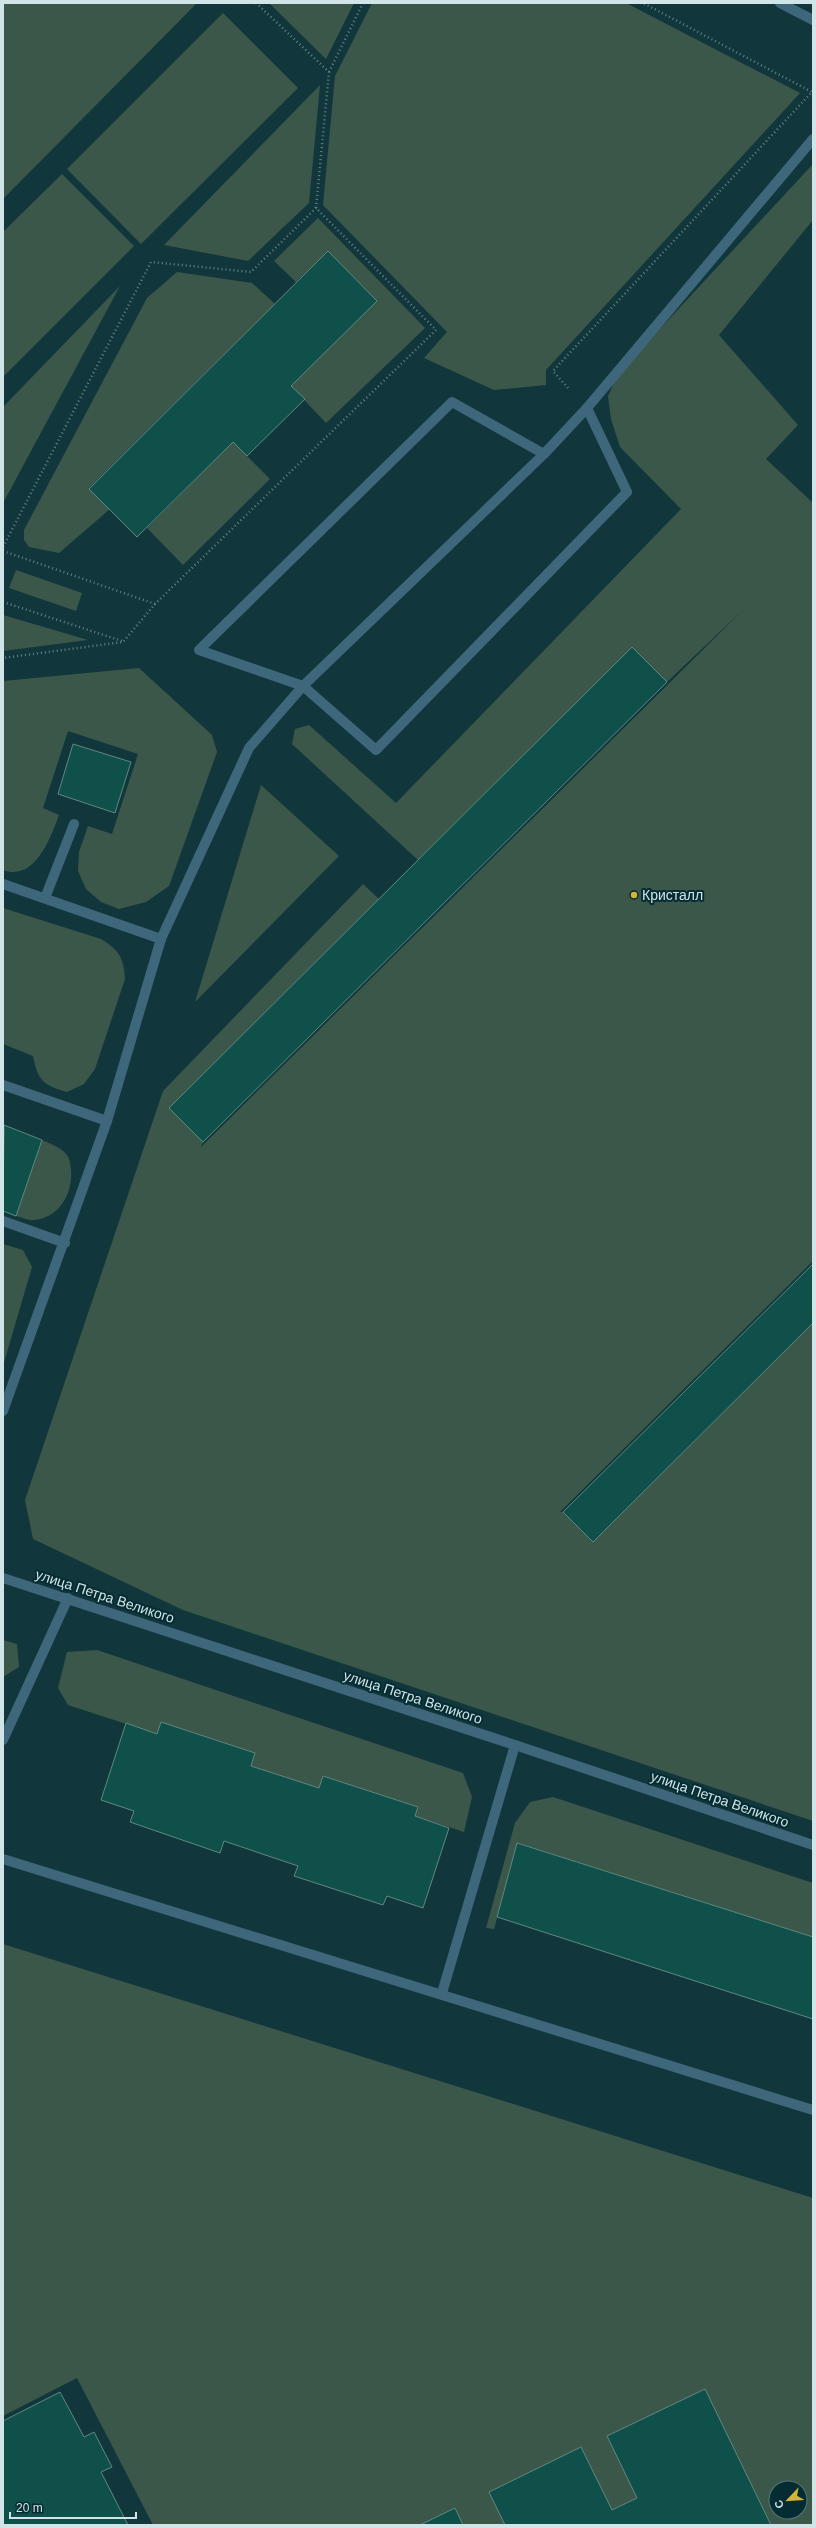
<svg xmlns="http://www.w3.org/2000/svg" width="816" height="2528" font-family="Arial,sans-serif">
  <rect width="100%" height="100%" fill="#11373c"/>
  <!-- green -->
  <g fill="#3b5749" fill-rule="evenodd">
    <path d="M 3,3 L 197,3 L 3,199 Z"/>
    <path d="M 269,3 L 354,3 L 326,59 Z"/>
    <path d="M 372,3 L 626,3 L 800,93 L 546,370 L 546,385 L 494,390 L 424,358 L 447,332 L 323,205 L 335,76 Z"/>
    <path d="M 223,13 L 298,88 L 141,244 L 67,169 Z"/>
    <path d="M 320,85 L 309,203 L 248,261 L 164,245 Z"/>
    <path d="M 813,164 L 813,220 L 719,335 L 798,425 L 766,459 L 813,503 L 813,1261 L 560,1512 L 563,1512 L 593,1542 L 813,1323 L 813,1821 L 183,1610 L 33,1539 L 25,1500 L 163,1091 L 363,884 L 379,899 L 169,1108 L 203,1142 L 201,1147 L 745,608 L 667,682 L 632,648 L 418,860 L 292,744 L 295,729 L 309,725 L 396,803 L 681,509 L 620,447 L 611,419 L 608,396 L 618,374 Z"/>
    <path d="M 62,174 L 134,246 L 3,377 L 3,232 Z"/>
    <path d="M 318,218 L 425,328 L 326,423 L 291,386 L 376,301 L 328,251 L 296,282 L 274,261 Z"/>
    <path d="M 177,272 L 252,283 L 275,304 L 89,488 L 110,509 L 59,553 L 29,547 L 24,540 L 24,530 L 147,298 Z"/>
    <path d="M 120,286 L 3,503 L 3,407 Z"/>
    <path d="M 233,442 L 270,479 L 183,565 L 147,528 Z"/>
    <path d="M 16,570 L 82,593 L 76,611 L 9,588 Z"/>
    <path d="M 3,615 L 88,640 L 3,651 Z"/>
    <path d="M 139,668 L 212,735 L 217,752 L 169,886 L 146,902 L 119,909 L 101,902 L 86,889 L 78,871 L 79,852 L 88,826 L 112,834 L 138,754 L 68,731 L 43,808 L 59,815 C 51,837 35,882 3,870 L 3,681 Z"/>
    <path d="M 261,785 L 339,856 L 195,1002 Z"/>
    <path d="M 3,908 L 101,939 C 119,950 124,958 125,979 L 95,1069 L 84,1084 L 67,1092 C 43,1085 38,1081 33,1056 L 3,1044 Z"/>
    <path d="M 42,1140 C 51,1144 66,1149 69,1159 C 77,1185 63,1218 34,1220 C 29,1221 21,1217 16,1216 Z"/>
    <path d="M 3,1244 L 23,1250 L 32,1267 L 3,1366 Z"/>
    <path d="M 3,1640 L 17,1644 L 19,1667 L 3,1677 Z"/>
    <path d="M 97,1650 L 463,1773 L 472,1797 L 464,1832 L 415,1816 L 418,1807 L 323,1776 L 319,1788 L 251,1766 L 255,1753 L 161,1722 L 157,1734 L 68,1705 L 58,1688 L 67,1652 Z"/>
    <path d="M 553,1797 L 813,1883 L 813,1937 L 518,1843 L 494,1929 L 486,1928 L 515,1823 L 530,1802 Z"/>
    <path d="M 3,1944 L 813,2198 L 813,2525 L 153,2525 L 77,2378 L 3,2416 ZM 776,2488 L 800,2488 L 800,2512 L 776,2512 Z"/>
  </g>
  <!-- building -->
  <g fill="#0f514a" stroke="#618781">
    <path d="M 328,251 L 377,301 L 291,386 L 305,399 L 247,456 L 233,442 L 137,537 L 89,489 Z"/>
    <path d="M 632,647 L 667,682 L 203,1142 L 169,1108 Z"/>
    <path d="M 73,744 L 131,762 L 115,813 L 58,794 Z"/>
    <path d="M 4,1125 L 42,1140 L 16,1216 L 3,1211 Z"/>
    <path d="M 813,1264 L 813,1323 L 593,1542 L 563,1512 Z"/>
    <path d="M 161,1722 L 255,1753 L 251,1766 L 319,1788 L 323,1776 L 418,1807 L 415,1816 L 449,1828 L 423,1908 L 387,1896 L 383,1905 L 294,1876 L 298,1866 L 224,1841 L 220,1853 L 130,1822 L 134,1811 L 101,1800 L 126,1723 L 157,1734 Z"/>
    <path d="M 517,1843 L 813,1937 L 813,2019 L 497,1917 Z"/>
    <path d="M 705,2389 L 771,2525 L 505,2525 L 489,2492 L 581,2447 L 612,2510 L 637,2498 L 607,2436 Z"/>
    <path d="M 60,2392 L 84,2437 L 94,2432 L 112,2467 L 101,2472 L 128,2525 L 3,2525 L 3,2421 Z"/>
    <path d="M 455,2508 L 463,2525 L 420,2525 Z"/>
  </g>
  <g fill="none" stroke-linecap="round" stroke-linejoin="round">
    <!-- path -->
    <g stroke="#638185" stroke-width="2.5" stroke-dasharray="1 3" stroke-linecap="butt">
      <path d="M 256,3 L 329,72 L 316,208"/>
      <path d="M 329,72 L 363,3"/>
      <path d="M 568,388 L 553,371 L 812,92 L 643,3"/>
      <path d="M 3,547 L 151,262 L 251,272 L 316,208 L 436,330 L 155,604 L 123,642 L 3,658"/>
      <path d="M 3,551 L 155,604"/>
      <path d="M 3,602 L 122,641"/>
    </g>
    <!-- lane -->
    <g stroke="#3e677b" stroke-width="10">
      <path d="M 544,454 L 452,402 L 199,650 L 303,686 L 376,750 L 627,492 L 587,408"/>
      <path d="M 3,884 L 161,939"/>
      <path d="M 45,898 L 74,824"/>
      <path d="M 3,1085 L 107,1121"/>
      <path d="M 3,1221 L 65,1243"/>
      <path d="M 3,1411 L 107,1121 L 161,939 L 249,748 L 303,686 L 544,454 L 587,408 L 813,139"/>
      <path d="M 3,1740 L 68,1598"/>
      <path d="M 3,1859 L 813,2110"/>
      <path d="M 442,1993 L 515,1745"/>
    </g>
    <!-- street -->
    <g stroke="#3e677b" stroke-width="10">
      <path d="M 780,3 L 813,20"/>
      <path d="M 3,1578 L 515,1745 L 813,1845"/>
    </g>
  </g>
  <!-- markers -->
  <circle fill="#d3b635" stroke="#042c32" stroke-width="1.5" cx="634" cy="895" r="4"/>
  <g text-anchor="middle" stroke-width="4" stroke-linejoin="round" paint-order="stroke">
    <!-- poi labels -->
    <g font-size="14" fill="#d1e4e7" stroke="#042c32" text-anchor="start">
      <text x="642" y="900">Кристалл</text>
    </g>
    <!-- street labels -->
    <g font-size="14" fill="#d1e4e7" stroke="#042c32">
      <text transform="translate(105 1596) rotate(18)" y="5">улица Петра Великого</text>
      <text transform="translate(413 1697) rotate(18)" y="5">улица Петра Великого</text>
      <text transform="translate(720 1799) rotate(19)" y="5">улица Петра Великого</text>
    </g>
  </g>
  <!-- border -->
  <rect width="816" height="2528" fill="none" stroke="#d1e4e7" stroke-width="8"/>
  <!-- north arrow -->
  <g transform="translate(788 2500) rotate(245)"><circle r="19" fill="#042c32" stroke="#56767a"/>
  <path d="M0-3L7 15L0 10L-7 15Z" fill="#d3b635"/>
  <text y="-6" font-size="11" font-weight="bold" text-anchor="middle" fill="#d1e4e7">С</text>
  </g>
  <!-- scale -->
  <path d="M10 2512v6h126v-6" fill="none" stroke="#d1e4e7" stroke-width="2"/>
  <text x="16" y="2512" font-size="12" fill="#d1e4e7" stroke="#042c32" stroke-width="3" paint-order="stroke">20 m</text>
</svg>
